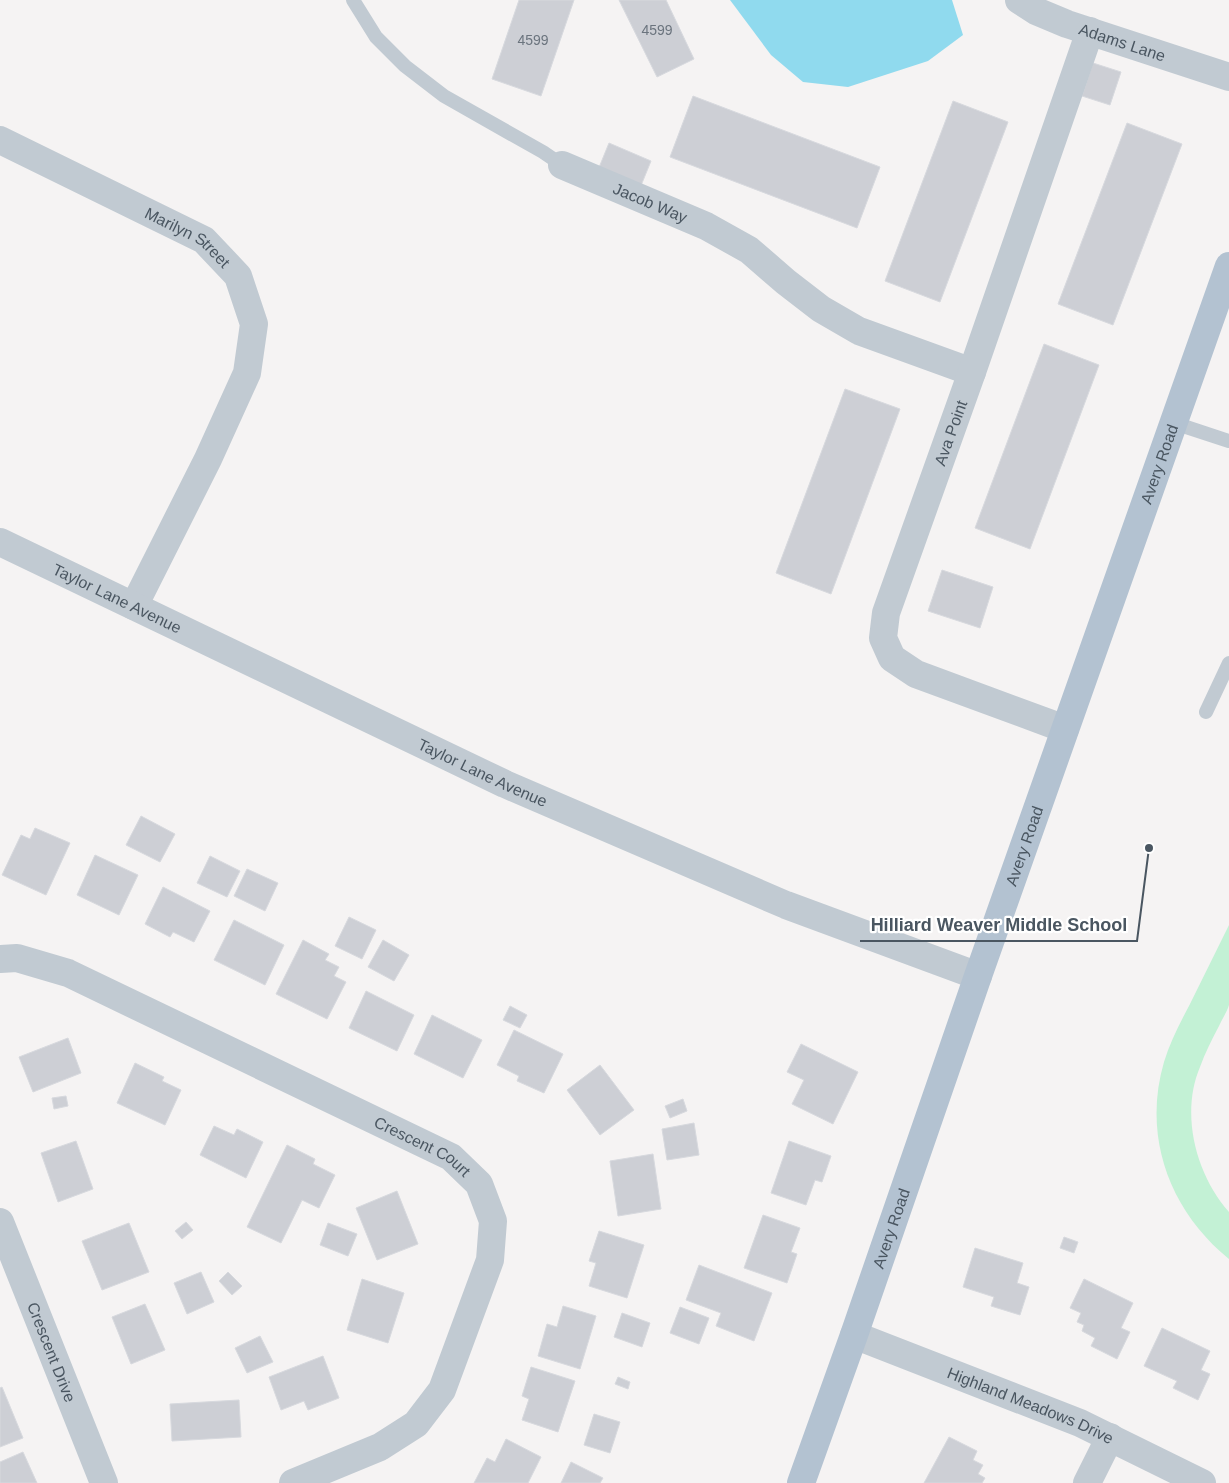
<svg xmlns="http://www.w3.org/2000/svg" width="1229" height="1483" font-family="Arial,sans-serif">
  <rect width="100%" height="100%" fill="#f5f3f3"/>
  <!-- green -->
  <path fill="#c3f1d5" d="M 1229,925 C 1229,944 1229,963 1229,982 C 1229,989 1229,999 1229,1005 C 1227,1012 1222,1019 1219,1026 C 1212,1039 1205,1053 1200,1067 C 1180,1114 1196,1175 1229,1212 L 1229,1259 C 1170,1211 1142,1137 1164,1062 C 1170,1042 1180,1023 1190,1004 C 1203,978 1216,951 1229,925 Z"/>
  <!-- water -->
  <path fill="#90daee" d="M 730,0 L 952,0 L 963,35 L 928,61 L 848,87 L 803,82 L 771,55 Z"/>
  <!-- building -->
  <g fill="#cdcfd5" stroke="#d7d9de">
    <path d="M 519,0 L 574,0 L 541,96 L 492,79 Z"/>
    <path d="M 619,0 L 666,0 L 694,59 L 657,77 Z"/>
    <path d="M 1093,63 L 1121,72 L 1110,105 L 1082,96 Z"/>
    <path d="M 693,96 L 880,167 L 857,228 L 670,157 Z"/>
    <path d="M 953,101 L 1008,122 L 940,302 L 885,281 Z"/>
    <path d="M 1127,123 L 1182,144 L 1113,325 L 1058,304 Z"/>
    <path d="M 609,143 L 651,161 L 640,188 L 598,170 Z"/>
    <path d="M 1044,344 L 1099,365 L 1030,549 L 975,528 Z"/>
    <path d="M 845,389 L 900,409 L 831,594 L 776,573 Z"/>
    <path d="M 942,570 L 993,587 L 980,628 L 928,611 Z"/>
    <path d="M 141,816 L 175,834 L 160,862 L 126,845 Z"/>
    <path d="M 35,828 L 70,843 L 46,895 L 2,875 L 21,835 L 30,839 Z"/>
    <path d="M 95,855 L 138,875 L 119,915 L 77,895 Z"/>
    <path d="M 210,856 L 240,871 L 227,897 L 197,883 Z"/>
    <path d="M 247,869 L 278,883 L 265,911 L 234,896 Z"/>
    <path d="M 163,887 L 210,911 L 194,942 L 173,932 L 170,937 L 145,924 Z"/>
    <path d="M 349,917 L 376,930 L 362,959 L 335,946 Z"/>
    <path d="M 234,920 L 284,945 L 265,985 L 214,960 Z"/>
    <path d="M 303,940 L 329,954 L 325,960 L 339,967 L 334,976 L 346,982 L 327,1019 L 276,994 Z"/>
    <path d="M 383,940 L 409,955 L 394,981 L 368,967 Z"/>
    <path d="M 366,991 L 414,1015 L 397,1051 L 349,1028 Z"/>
    <path d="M 510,1006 L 527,1015 L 520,1028 L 503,1020 Z"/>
    <path d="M 432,1015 L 482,1040 L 463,1078 L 414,1054 Z"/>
    <path d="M 514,1030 L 563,1054 L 544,1093 L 517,1081 L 519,1076 L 497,1065 Z"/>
    <path d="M 68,1038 L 81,1073 L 33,1092 L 19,1057 Z"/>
    <path d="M 801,1044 L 858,1072 L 833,1124 L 792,1104 L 804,1080 L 787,1072 Z"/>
    <path d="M 135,1063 L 164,1077 L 162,1081 L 181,1090 L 165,1125 L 117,1103 Z"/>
    <path d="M 600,1065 L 634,1110 L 600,1135 L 567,1090 Z"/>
    <path d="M 66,1096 L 68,1106 L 54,1109 L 52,1098 Z"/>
    <path d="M 683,1099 L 687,1111 L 670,1118 L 665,1106 Z"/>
    <path d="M 694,1123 L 699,1155 L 667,1160 L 662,1129 Z"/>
    <path d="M 214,1126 L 234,1135 L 237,1129 L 263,1142 L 246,1178 L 200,1155 Z"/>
    <path d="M 76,1141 L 93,1189 L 58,1202 L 41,1153 Z"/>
    <path d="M 789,1141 L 831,1156 L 822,1182 L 815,1180 L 806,1205 L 771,1193 Z"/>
    <path d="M 287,1145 L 315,1159 L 313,1164 L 335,1175 L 319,1208 L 302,1200 L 281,1243 L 247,1227 Z"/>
    <path d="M 653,1154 L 661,1209 L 618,1216 L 610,1161 Z"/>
    <path d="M 397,1191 L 418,1244 L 377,1260 L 356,1208 Z"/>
    <path d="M 763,1215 L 800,1228 L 791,1252 L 797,1254 L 787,1283 L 744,1268 Z"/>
    <path d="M 186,1222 L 193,1230 L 182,1239 L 175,1231 Z"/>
    <path d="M 129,1223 L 149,1272 L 102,1290 L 82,1241 Z"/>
    <path d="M 328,1223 L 357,1234 L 348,1256 L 320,1245 Z"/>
    <path d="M 599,1231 L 644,1245 L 627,1298 L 589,1286 L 596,1263 L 589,1261 Z"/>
    <path d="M 1064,1237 L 1078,1242 L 1074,1253 L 1060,1248 Z"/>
    <path d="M 975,1248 L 1023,1263 L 1017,1283 L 1029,1287 L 1020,1315 L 991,1306 L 994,1297 L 963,1287 Z"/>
    <path d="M 699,1265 L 772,1293 L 754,1341 L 716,1326 L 721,1313 L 686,1300 Z"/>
    <path d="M 201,1272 L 214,1302 L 187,1314 L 174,1283 Z"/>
    <path d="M 228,1272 L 242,1286 L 232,1295 L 219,1281 Z"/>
    <path d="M 362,1279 L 404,1293 L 388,1343 L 347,1330 Z"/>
    <path d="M 1084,1279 L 1133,1303 L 1121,1328 L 1130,1332 L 1117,1359 L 1091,1346 L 1095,1338 L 1082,1331 L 1084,1325 L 1077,1322 L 1081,1313 L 1070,1308 Z"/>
    <path d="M 145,1304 L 165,1350 L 131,1364 L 112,1317 Z"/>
    <path d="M 563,1306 L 596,1316 L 580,1369 L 538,1356 L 547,1324 L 557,1327 Z"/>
    <path d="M 680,1307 L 709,1318 L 699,1344 L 670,1333 Z"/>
    <path d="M 622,1313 L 650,1323 L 642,1347 L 614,1337 Z"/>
    <path d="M 1162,1328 L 1210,1351 L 1201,1370 L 1210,1374 L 1198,1400 L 1173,1388 L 1177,1381 L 1144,1366 Z"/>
    <path d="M 260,1336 L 273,1362 L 247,1373 L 235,1348 Z"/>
    <path d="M 323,1356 L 339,1398 L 308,1410 L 304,1401 L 281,1410 L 269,1377 Z"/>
    <path d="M 531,1367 L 575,1381 L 558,1432 L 522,1420 L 529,1399 L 522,1396 Z"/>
    <path d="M 618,1377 L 630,1382 L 628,1389 L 615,1384 Z"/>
    <path d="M 2,1387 L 23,1438 L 0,1447 L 0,1388 Z"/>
    <path d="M 239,1400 L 241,1437 L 172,1441 L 170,1404 Z"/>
    <path d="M 594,1414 L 620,1422 L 610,1453 L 584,1445 Z"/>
    <path d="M 949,1437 L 977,1451 L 973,1460 L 983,1465 L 978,1474 L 985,1478 L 982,1483 L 924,1483 Z"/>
    <path d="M 506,1439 L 541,1457 L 528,1483 L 474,1483 L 487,1458 L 495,1462 Z"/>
    <path d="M 23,1452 L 37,1483 L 0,1483 L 0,1462 Z"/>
    <path d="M 571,1462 L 603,1478 L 600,1483 L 561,1483 Z"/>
  </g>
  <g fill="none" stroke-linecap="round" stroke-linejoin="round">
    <!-- lane -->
    <g stroke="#c1cad2" stroke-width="14">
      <path d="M 353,0 L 376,37 L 405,66 L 444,96 L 543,152 L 562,165"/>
      <path d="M 1174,423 L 1229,441"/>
      <path d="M 1206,712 L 1229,663"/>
    </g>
    <!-- street -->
    <g stroke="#c1cad2" stroke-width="28">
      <path id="s1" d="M 1019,0 L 1036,11 L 1067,24 L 1229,77"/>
      <path id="s2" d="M 0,140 L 204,240 L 238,276 L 254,324 L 247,373 L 208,459 L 134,606"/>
      <path id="s3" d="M 562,165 L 706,226 L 749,250 L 786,282 L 821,309 L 859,331 L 972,372"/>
      <path id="s4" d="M 0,542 L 505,784 L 786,905 L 978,976"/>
      <path id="s5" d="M 1065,729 L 916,674 L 892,658 L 883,638 L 886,613 L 972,372 L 1090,31"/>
      <path id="s6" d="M 0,959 L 17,958 L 68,973 L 451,1157 L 479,1184 L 493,1221 L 490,1260 L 442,1390 L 416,1424 L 380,1447 L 293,1483"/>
      <path id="s7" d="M 0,1222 L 104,1483"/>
      <path id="s8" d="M 854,1335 L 1080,1423 L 1202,1483"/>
      <path d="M 1087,1483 L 1110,1437"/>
    </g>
    <!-- primary -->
    <path stroke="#b3c2d1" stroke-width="28" id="s9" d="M 801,1483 L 854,1335 L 978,976 L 1229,266"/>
  </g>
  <g text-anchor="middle" stroke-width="4.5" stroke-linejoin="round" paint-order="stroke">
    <!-- number labels -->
    <g font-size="14" fill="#6b747e">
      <text x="657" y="35">4599</text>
      <text x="533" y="45">4599</text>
    </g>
    <!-- street labels -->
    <g font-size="16" fill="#4a5661" stroke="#fff">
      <text dy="6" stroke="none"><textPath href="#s1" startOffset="112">Adams Lane</textPath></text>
      <text dy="6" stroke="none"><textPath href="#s3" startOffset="96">Jacob Way</textPath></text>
      <text dy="6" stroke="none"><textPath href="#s2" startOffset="212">Marilyn Street</textPath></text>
      <text dy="6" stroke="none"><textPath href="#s5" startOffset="426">Ava Point</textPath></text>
      <text dy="6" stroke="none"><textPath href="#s9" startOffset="1080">Avery Road</textPath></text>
      <text dy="6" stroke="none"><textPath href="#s4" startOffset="130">Taylor Lane Avenue</textPath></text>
      <text dy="6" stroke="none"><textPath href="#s4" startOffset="535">Taylor Lane Avenue</textPath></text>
      <text dy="6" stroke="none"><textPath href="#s9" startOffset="675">Avery Road</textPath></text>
      <text dy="6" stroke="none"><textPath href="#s6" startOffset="465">Crescent Court</textPath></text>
      <text dy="6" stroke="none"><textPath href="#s9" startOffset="270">Avery Road</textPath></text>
      <text dy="6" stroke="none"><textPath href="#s7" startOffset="140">Crescent Drive</textPath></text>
      <text dy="6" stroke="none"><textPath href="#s8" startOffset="190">Highland Meadows Drive</textPath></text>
    </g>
  </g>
  <!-- callouts -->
  <path fill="none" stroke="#4a5661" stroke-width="2" d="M1149 848L1137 941H860"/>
  <circle fill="#4a5661" stroke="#fff" stroke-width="2" cx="1149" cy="848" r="5"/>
  <g font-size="18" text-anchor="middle" font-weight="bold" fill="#4a5661" stroke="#fff" stroke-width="4.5" stroke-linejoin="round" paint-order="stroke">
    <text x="999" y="931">Hilliard Weaver Middle School</text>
  </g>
</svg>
